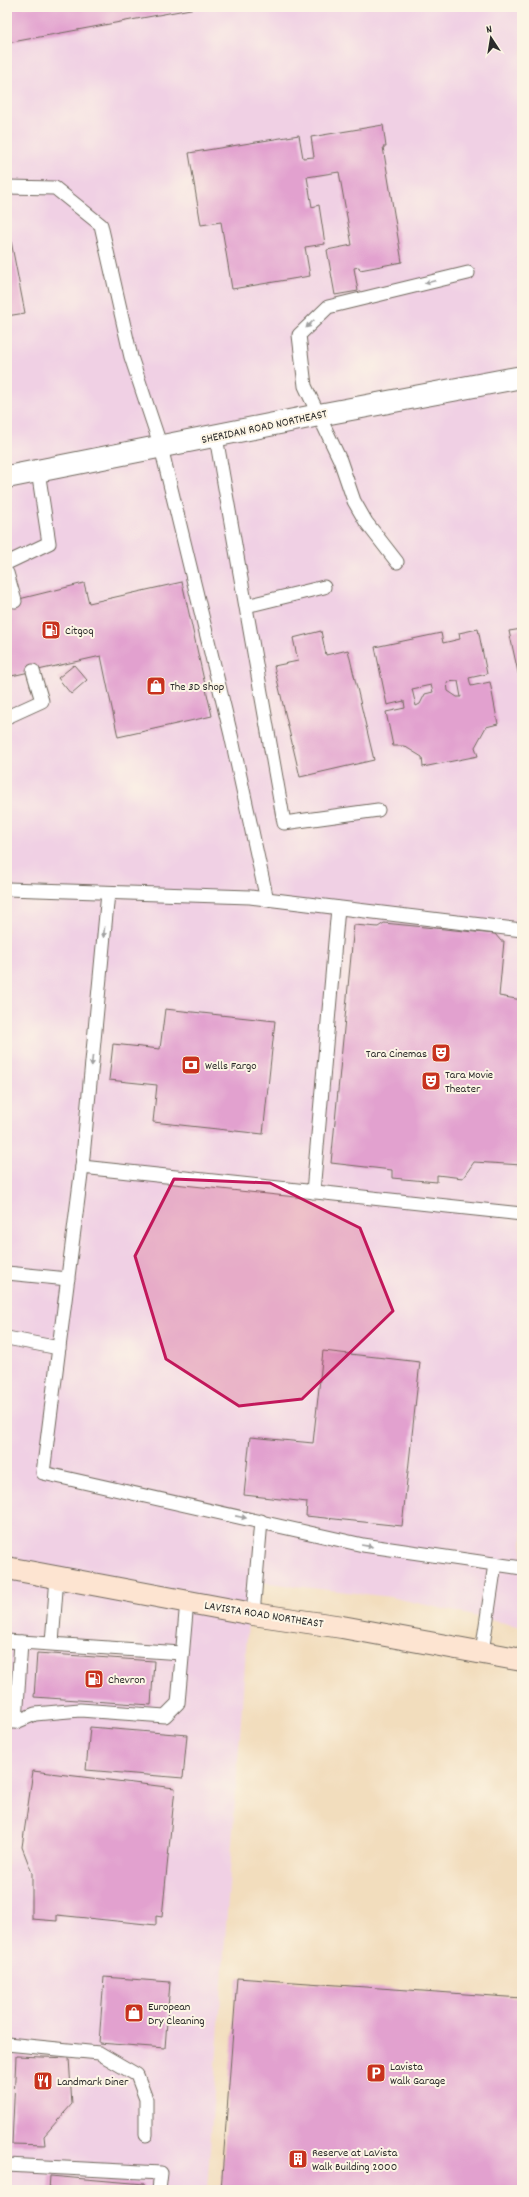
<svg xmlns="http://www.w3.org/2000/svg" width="529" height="2197" font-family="Dekko,sans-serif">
  <rect width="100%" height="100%" fill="#fcf5e5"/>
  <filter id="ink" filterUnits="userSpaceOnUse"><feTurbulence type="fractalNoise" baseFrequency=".025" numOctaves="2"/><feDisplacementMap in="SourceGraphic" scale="8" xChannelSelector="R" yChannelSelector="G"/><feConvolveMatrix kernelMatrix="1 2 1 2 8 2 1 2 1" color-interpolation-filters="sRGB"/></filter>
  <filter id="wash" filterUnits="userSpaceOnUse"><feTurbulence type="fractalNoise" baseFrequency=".012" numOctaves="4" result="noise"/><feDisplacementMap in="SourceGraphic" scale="16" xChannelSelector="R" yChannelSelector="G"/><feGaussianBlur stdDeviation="0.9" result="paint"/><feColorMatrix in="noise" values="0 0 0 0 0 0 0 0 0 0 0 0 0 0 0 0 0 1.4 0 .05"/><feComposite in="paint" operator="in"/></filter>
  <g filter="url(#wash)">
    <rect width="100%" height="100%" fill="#f2ddbd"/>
    <!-- built -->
    <path fill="#f0d0e4" d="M 7,7 L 522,7 L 522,1627 L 391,1597 L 251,1581 L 207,2190 L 7,2190 Z"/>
    <g id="blocks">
      <!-- building -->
      <g fill="#e2a1cf" fill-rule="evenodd">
        <path d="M 7,7 L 196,7 L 196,8 L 7,43 Z"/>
        <path d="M 383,125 L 386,147 L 383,147 L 402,262 L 360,270 L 359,267 L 354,268 L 358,291 L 335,295 L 327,250 L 352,245 L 339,172 L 307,177 L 312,207 L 319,205 L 325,244 L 305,247 L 310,276 L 232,289 L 221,222 L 201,225 L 189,153 L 299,135 L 303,158 L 314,157 L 311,137 Z"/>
        <path d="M 10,236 L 25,313 L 7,316 L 7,237 Z"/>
        <path d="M 182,582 L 212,716 L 118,737 L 101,656 L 7,677 L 7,602 L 84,583 L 89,603 Z"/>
        <path d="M 478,629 L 487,674 L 469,678 L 471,686 L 490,682 L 498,724 L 486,727 L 475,747 L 478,756 L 423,767 L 422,757 L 404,746 L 393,746 L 386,712 L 405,708 L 404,701 L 387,705 L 375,647 L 441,633 L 443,643 L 460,639 L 459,633 ZM 458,681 L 461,697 L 457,697 L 448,691 L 447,682 ZM 431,685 L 433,692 L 425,694 L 420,704 L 416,706 L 412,689 Z"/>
        <path d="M 522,629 L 522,677 L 519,677 L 509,631 Z"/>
        <path d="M 321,631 L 326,655 L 348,650 L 374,760 L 300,777 L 274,666 L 298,661 L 293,638 Z"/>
        <path d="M 74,665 L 87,680 L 71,694 L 58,678 Z"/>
        <path d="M 384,923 L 495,934 L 501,941 L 504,941 L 499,996 L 522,1000 L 522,1165 L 474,1162 L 463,1178 L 437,1175 L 437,1182 L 392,1178 L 392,1170 L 331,1163 L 354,925 L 378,927 Z"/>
        <path d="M 165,1009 L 275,1021 L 263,1134 L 153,1122 L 157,1085 L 109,1080 L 113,1044 L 160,1049 Z"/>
        <path d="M 323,1351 L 420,1362 L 402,1526 L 306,1516 L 307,1502 L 244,1495 L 250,1437 L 313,1443 Z"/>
        <path d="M 37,1653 L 154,1661 L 151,1705 L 34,1697 Z"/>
        <path d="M 90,1727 L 187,1735 L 183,1778 L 86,1770 Z"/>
        <path d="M 33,1771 L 175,1788 L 162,1917 L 156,1916 L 156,1925 L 57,1915 L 57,1921 L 32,1919 L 32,1873 L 22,1847 Z"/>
        <path d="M 104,1977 L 170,1982 L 165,2048 L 99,2043 Z"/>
        <path d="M 237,1978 L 522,1998 L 522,2190 L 221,2190 Z"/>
        <path d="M 16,2056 L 69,2058 L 72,2104 L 44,2136 L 45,2145 L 12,2144 Z"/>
        <path d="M 50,2176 L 144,2184 L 144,2190 L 49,2190 Z"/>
      </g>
    </g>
  </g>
  <g filter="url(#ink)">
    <use href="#blocks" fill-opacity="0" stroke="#71695e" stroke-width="1"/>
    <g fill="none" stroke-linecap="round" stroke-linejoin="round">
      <defs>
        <g id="lane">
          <path d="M 7,187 L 55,188 L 101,225 L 131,357 L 161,447 L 167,472 L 231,735 L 267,900"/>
          <path d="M 216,437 L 284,823 L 378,810"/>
          <path d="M 397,562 L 366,522 L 354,501 L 340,460 L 305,386 L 299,335 L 328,307 L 468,273"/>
          <path d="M 7,563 L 49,543 L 38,471"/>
          <path d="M 7,573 L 15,601"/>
          <path d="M 246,606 L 324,587"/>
          <path d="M 7,717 L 42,701 L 33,671"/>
          <path d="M 7,889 L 250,897 L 522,930"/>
          <path d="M 82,1167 L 108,893"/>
          <path d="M 313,1192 L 338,908"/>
          <path d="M 522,1214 L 82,1167 L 43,1473 L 363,1545 L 522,1568"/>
          <path d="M 7,1273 L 68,1279"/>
          <path d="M 7,1338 L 59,1348"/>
          <path d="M 253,1614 L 261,1521"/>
          <path d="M 7,1641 L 181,1653"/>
          <path d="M 52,1643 L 57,1577"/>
          <path d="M 482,1652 L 495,1564"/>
          <path d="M 7,1722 L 16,1722 L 35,1714 L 80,1710 L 165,1716 L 178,1703 L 187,1601"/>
          <path d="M 16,1722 L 21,1642"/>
          <path d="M 7,2044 L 99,2053 L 137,2075 L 146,2099 L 146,2135"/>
          <path d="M 7,2165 L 161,2173 L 159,2190"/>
        </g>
        <path id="street" d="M 7,477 L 319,415 L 522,377"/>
        <path id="secondary" d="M 7,1568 L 253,1614 L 342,1627 L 522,1660"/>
      </defs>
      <!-- lane casing -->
      <use href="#lane" stroke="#71695e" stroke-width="15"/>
      <!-- street casing -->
      <use href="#street" stroke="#71695e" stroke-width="24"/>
      <!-- secondary casing -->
      <use href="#secondary" stroke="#71695e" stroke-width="24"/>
      <!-- lane -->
      <use href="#lane" stroke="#fff" stroke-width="13"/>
      <!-- street -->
      <use href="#street" stroke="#fff" stroke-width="22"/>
      <!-- secondary -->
      <use href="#secondary" stroke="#fde4d1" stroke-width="22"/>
    </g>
    <!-- one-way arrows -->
    <defs><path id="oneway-solid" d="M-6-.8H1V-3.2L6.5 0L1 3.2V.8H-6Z"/></defs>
    <g fill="#a0a0a0">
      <use href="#oneway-solid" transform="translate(430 282) rotate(166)"/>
      <use href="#oneway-solid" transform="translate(310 324) rotate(136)"/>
      <use href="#oneway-solid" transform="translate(104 932) rotate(96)"/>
      <use href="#oneway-solid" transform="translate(92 1061) rotate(96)"/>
      <use href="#oneway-solid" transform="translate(241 1517) rotate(11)"/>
      <use href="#oneway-solid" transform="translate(367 1546) rotate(9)"/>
    </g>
  </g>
  <!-- marked area -->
  <path fill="#c2185b" fill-opacity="0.2" stroke="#c2185b" stroke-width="3" stroke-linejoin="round" d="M 174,1179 L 270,1183 L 360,1228 L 393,1311 L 302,1399 L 239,1406 L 166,1359 L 135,1256 Z"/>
  <!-- icons -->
  <defs>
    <symbol id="fuel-square" viewBox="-11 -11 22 22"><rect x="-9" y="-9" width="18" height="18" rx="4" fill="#c8321e" stroke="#fcf5e5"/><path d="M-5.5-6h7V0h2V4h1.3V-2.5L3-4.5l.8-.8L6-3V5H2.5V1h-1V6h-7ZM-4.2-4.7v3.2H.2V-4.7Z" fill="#fff"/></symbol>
    <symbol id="shop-square" viewBox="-11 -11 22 22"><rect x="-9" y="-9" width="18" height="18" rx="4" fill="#c8321e" stroke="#fcf5e5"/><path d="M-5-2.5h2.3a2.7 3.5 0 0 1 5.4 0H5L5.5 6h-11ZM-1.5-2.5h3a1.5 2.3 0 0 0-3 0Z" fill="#fff"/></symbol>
    <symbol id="theatre-square" viewBox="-11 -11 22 22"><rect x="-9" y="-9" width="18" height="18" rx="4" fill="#c8321e" stroke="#fcf5e5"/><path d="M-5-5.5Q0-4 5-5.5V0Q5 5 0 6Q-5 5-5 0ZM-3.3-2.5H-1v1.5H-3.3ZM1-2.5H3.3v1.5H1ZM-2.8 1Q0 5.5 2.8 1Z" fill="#fff"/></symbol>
    <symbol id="bank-square" viewBox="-11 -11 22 22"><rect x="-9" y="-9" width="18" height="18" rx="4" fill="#c8321e" stroke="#fcf5e5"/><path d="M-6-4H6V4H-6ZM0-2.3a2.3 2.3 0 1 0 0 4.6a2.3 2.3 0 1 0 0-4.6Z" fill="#fff"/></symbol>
    <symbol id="parking-square" viewBox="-11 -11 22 22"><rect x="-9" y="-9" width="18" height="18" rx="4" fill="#c8321e" stroke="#fcf5e5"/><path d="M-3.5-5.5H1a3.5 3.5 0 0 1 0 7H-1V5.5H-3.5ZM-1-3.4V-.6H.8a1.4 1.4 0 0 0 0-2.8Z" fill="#fff"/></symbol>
    <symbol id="restaurant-square" viewBox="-11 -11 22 22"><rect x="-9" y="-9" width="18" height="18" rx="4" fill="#c8321e" stroke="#fcf5e5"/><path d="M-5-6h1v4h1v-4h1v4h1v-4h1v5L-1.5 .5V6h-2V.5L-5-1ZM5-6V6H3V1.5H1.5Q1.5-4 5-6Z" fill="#fff"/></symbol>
    <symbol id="building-square" viewBox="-11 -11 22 22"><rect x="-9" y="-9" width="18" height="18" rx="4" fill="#c8321e" stroke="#fcf5e5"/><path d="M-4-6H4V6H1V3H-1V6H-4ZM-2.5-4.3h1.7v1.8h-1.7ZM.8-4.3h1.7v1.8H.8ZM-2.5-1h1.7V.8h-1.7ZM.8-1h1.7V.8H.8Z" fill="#fff"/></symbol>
  </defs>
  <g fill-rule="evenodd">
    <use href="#fuel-square" x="40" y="619" width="22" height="22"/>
    <use href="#shop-square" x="145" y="675" width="22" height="22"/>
    <use href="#theatre-square" x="430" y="1042" width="22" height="22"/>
    <use href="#bank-square" x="180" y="1054" width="22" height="22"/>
    <use href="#theatre-square" x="420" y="1070" width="22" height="22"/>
    <use href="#fuel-square" x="83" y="1668" width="22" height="22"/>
    <use href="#shop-square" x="123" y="2002" width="22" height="22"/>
    <use href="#parking-square" x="365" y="2062" width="22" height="22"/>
    <use href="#restaurant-square" x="32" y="2070" width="22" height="22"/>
    <use href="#building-square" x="287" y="2148" width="22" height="22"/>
  </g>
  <g text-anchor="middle" stroke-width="4" stroke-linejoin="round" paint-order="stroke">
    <!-- street labels -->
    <g font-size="12" fill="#2b2b2b" stroke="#fcf5e5">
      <text transform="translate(264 426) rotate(-12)" y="4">SHERIDAN ROAD NORTHEAST</text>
      <text transform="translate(264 1614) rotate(9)" y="4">LAVISTA ROAD NORTHEAST</text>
    </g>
    <!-- poi labels -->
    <g font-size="12" fill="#2b2b2b" stroke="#fcf5e5" text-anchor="start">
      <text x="65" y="634">Citgoq</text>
      <text x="170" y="690">The 3D Shop</text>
      <text x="427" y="1057" text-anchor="end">Tara Cinemas</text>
      <text x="205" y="1069">Wells Fargo</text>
      <text x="445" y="1078">Tara Movie<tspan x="445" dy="14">Theater</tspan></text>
      <text x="108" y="1683">Chevron</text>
      <text x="148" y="2010">European<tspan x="148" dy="14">Dry Cleaning</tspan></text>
      <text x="390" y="2070">Lavista<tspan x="390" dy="14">Walk Garage</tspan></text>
      <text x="57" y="2085">Landmark Diner</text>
      <text x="312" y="2156">Reserve at LaVista<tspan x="312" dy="14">Walk Building 2000</tspan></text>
    </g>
  </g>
  <!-- margin -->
  <rect width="529" height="2197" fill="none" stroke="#fcf5e5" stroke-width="24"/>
  <!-- north arrow -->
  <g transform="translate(491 38) rotate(348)" stroke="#fcf5e5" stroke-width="3" paint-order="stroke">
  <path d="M0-3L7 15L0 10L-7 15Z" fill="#2b2b2b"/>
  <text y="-6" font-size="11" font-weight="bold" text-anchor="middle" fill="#2b2b2b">N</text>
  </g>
</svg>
